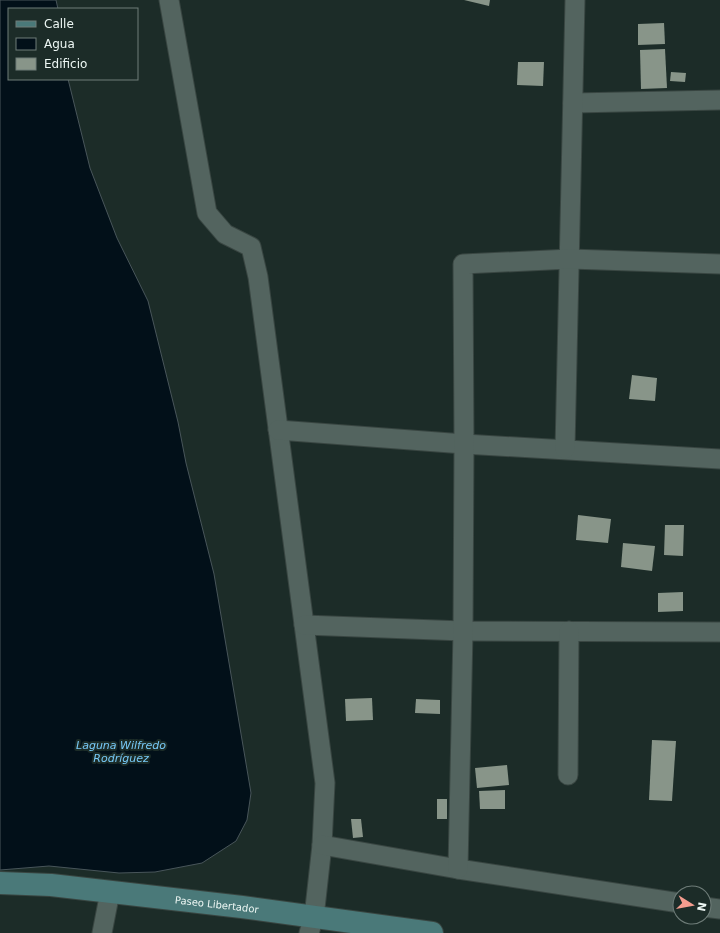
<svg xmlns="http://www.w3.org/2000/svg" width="720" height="933" font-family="'DejaVu Sans',sans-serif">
  <rect width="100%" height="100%" fill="#1c2c28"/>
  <!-- water -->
  <path fill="#021019" stroke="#48555a" d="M 0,0 L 56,0 L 58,9 L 9,9 L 9,79 L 68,79 L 90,168 L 117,238 L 148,301 L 178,422 L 186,463 L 214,574 L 251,793 L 247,820 L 236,841 L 202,863 L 155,872 L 119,873 L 49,866 L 0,870 Z"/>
  <!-- building -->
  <g fill="#889589">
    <path d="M 464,0 L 490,0 L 489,6 Z"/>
    <path d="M 664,23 L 665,44 L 638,45 L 638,24 Z"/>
    <path d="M 665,49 L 667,88 L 641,89 L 640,50 Z"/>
    <path d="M 518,62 L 544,62 L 543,86 L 517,85 Z"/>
    <path d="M 671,72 L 686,73 L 685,82 L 670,81 Z"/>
    <path d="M 632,375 L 657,378 L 655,401 L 629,399 Z"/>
    <path d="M 578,515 L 611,519 L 608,543 L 576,540 Z"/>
    <path d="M 665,525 L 684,525 L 683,556 L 664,555 Z"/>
    <path d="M 623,543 L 655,546 L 652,571 L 621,567 Z"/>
    <path d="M 683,592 L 683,611 L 658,612 L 658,593 Z"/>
    <path d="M 372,698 L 373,720 L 346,721 L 345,699 Z"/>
    <path d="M 416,699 L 440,700 L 440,714 L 415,713 Z"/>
    <path d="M 652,740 L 676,741 L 672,801 L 649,800 Z"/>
    <path d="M 507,765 L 509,785 L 477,788 L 475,768 Z"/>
    <path d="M 505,790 L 505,809 L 480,809 L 479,791 Z"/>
    <rect x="437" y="799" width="10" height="20"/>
    <path d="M 351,819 L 361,819 L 363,837 L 353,838 Z"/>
  </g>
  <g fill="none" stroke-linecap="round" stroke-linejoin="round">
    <defs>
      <g id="street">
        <path d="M 169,0 L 207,213 L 225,234 L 251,247 L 258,277 L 325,783 L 322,845 L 314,917 L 309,933"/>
        <path d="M 573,103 L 720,100"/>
        <path d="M 278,430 L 464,444 L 720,459"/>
        <path d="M 565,449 L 575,0"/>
        <path d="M 304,625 L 463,631 L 720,632"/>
        <path d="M 568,775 L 569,631"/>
        <path d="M 322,845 L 458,869 L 680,903"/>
        <path d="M 458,869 L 463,631 L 464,444 L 463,264 L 570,259 L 720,264"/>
        <path d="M 704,907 L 720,909"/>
        <path d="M 102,933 L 110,892"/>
      </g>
      <g id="secondary">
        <path id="s1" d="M 0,883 L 51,885 L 242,907 L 432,933"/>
      </g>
    </defs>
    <!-- street casing -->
    <use href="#street" stroke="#394642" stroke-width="21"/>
    <!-- secondary casing -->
    <use href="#secondary" stroke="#394642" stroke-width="24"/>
    <!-- street -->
    <use href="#street" stroke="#53645f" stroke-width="19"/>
    <!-- secondary -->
    <use href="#secondary" stroke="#4a7979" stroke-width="22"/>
  </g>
  <g text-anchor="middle" stroke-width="4" stroke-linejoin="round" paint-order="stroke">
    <!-- street labels -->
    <g font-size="10" fill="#ecf6f3" stroke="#1c2c28">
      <text dy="4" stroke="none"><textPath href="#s1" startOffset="218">Paseo Libertador</textPath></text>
    </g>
    <!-- water labels -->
    <g font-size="11" font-style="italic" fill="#77c9f7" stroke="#1c2c28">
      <text x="121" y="749">Laguna Wilfredo<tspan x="121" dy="13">Rodríguez</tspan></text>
    </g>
  </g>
  <!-- legend -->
  <rect x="8" y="8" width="130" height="72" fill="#1c2c28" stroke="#6f7d79"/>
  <rect x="16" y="21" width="20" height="6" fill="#4a7979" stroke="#6f7d79"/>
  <text x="44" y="28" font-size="12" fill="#ecf6f3">Calle</text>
  <rect x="16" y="38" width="20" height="12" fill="#021019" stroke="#6f7d79"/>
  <text x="44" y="48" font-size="12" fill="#ecf6f3">Agua</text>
  <rect x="16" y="58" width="20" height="12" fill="#889589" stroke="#6f7d79"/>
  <text x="44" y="68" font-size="12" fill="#ecf6f3">Edificio</text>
  <!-- north arrow -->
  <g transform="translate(692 905) rotate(101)"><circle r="19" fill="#1c2c28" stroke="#6f7d79"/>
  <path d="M0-3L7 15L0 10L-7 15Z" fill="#f59d8f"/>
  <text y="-6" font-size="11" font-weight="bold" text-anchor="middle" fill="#ecf6f3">N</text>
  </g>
</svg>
